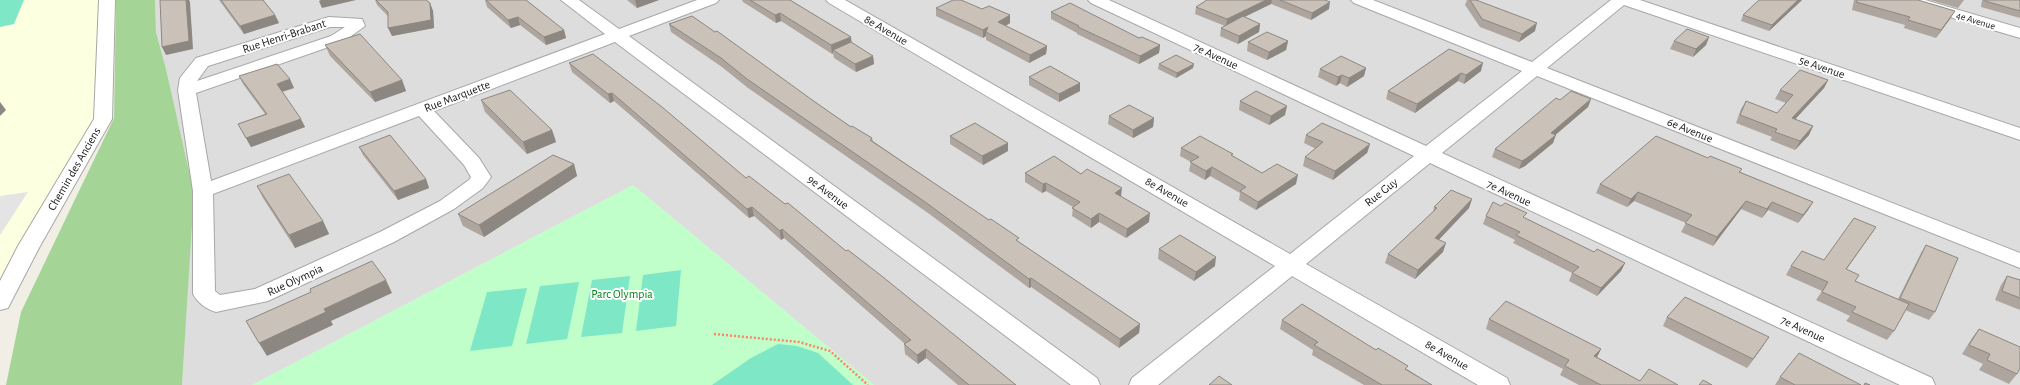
<svg xmlns="http://www.w3.org/2000/svg" width="2020" height="385" font-family="'Alegreya Sans',sans-serif">
  <rect width="100%" height="100%" fill="#f1eee6"/>
  <!-- residential -->
  <path fill="#dedddd" d="M 155,0 L 2020,0 L 2020,385 L 874,385 L 633,185 L 252,385 L 182,385 L 194,193 L 166,69 L 156,32 Z"/>
  <!-- education -->
  <path fill="#fdffe1" d="M 0,0 L 107,0 L 103,119 L 0,302 Z"/>
  <!-- forest -->
  <path fill="#a4d597" d="M 116,0 L 155,0 L 156,32 L 166,69 L 194,193 L 182,385 L 6,385 L 21,312 L 114,118 Z"/>
  <!-- park -->
  <path fill="#c0ffc9" d="M 633,185 L 874,385 L 252,385 Z"/>
  <!-- pitch -->
  <g fill="#7de7c6">
    <path d="M 0,0 L 24,0 L 14,24 L 0,27 Z"/>
    <path d="M 681,270 L 676,326 L 636,331 L 643,275 Z"/>
    <path d="M 630,276 L 622,333 L 581,337 L 592,280 Z"/>
    <path d="M 579,282 L 567,339 L 526,344 L 540,286 Z"/>
    <path d="M 527,288 L 512,346 L 470,351 L 487,292 Z"/>
    <path d="M 778,344 L 797,346 L 818,353 L 853,385 L 712,385 L 751,358 Z"/>
  </g>
  <!-- parking -->
  <path fill="#e4e4e4" d="M 28,192 L 0,235 L 0,196 Z"/>
  <g fill="none" stroke-linecap="round" stroke-linejoin="round">
    <defs>
      <g id="minor">
        <path d="M 99,0 L 115,0 L 112,119 L 40,246 L 11,302 L 8,308 L 0,310 L 0,281 L 18,246 L 94,119 Z"/>
        <path d="M 561,0 L 579,0 L 619,29 L 697,0 L 719,0 L 716,3 L 629,36 L 1097,378 L 1100,385 L 1071,385 L 615,42 L 434,111 L 479,158 L 491,177 L 483,188 L 454,209 L 394,242 L 268,301 L 216,312 C 206,309 198,303 193,294 L 193,191 L 178,90 L 180,78 L 196,58 L 329,17 L 362,19 L 365,26 L 343,42 L 196,93 L 211,181 L 605,34 ZM 330,27 L 345,27 L 331,36 L 197,81 L 208,66 ZM 419,116 L 464,165 L 471,177 L 469,180 L 440,201 L 380,232 L 255,289 L 220,295 L 215,291 L 213,194 Z"/>
        <path d="M 826,0 L 845,0 L 1290,254 L 1414,156 L 1091,3 L 1088,0 L 1109,0 L 1426,146 L 1522,71 L 1354,3 L 1351,0 L 1373,0 L 1532,62 L 1611,0 L 1640,0 L 2020,128 L 2020,140 L 1624,5 L 1547,68 L 2020,253 L 2020,268 L 1537,76 L 1442,153 L 1932,378 L 1935,385 L 1900,385 L 1430,163 L 1306,264 L 1507,378 L 1510,385 L 1478,385 L 1292,276 L 1158,385 L 1129,385 L 1132,378 L 1275,266 L 829,3 Z"/>
        <path d="M 1900,0 L 1925,0 L 2020,28 L 2020,38 L 1903,3 Z"/>
      </g>
    </defs>
    <!-- minor casing -->
    <use href="#minor" stroke="#a7a7a7" stroke-width="2"/>
    <!-- path -->
    <path stroke="#ff8369" stroke-width="2.5" stroke-dasharray="2 2" stroke-linecap="butt" d="M 714,334 L 799,342 L 830,351 L 868,385"/>
    <!-- minor -->
    <use href="#minor" fill="#fff" fill-rule="evenodd"/>
  </g>
  <!-- wall -->
  <g fill="#aea69e">
    <path d="M 219,0 L 263,0 L 275,15 L 279,23 L 244,34 Z"/>
    <path d="M 375,0 L 426,0 L 430,3 L 433,11 L 434,28 L 392,36 L 388,16 L 377,5 Z"/>
    <path d="M 485,0 L 526,0 L 564,30 L 566,38 L 546,45 L 520,25 L 511,28 L 487,7 Z"/>
    <path d="M 627,0 L 659,0 L 637,8 Z"/>
    <path d="M 742,0 L 790,0 L 851,37 L 851,43 L 873,56 L 874,64 L 856,72 L 834,58 L 833,53 L 832,54 L 781,21 L 776,23 L 743,2 Z"/>
    <path d="M 1207,0 L 1325,0 L 1329,9 L 1311,20 L 1271,4 L 1244,17 L 1260,24 L 1259,32 L 1238,44 L 1220,36 L 1221,28 L 1225,26 L 1195,14 L 1196,7 Z"/>
    <path d="M 1467,0 L 1476,0 L 1535,31 L 1519,42 L 1480,27 L 1465,5 Z"/>
    <path d="M 1759,0 L 1802,0 L 1769,31 L 1741,21 L 1743,15 Z"/>
    <path d="M 1854,0 L 1918,0 L 1950,19 L 1936,38 L 1904,28 L 1905,25 L 1852,10 Z"/>
    <path d="M 1930,0 L 1964,0 L 1958,8 Z"/>
    <path d="M 1982,0 L 2020,0 L 2020,18 L 1981,7 Z"/>
    <path d="M 936,8 L 1010,23 L 1006,26 L 1047,46 L 1046,54 L 1029,63 L 986,40 L 986,36 L 983,38 L 936,16 Z"/>
    <path d="M 1051,12 L 1139,38 L 1160,45 L 1159,53 L 1139,64 L 1077,34 L 1077,33 L 1051,19 Z"/>
    <path d="M 669,24 L 815,102 L 851,127 L 872,138 L 873,141 L 1019,242 L 1140,324 L 1139,333 L 1119,348 L 1031,287 L 1029,288 L 928,213 L 748,88 L 722,67 L 671,32 Z"/>
    <path d="M 1709,37 L 1706,45 L 1693,57 L 1670,49 L 1674,41 Z"/>
    <path d="M 1288,41 L 1286,50 L 1267,60 L 1247,51 L 1248,42 Z"/>
    <path d="M 325,45 L 402,80 L 406,91 L 375,102 L 330,56 Z"/>
    <path d="M 1449,49 L 1481,71 L 1464,84 L 1458,81 L 1415,113 L 1386,99 L 1388,91 Z"/>
    <path d="M 569,63 L 746,178 L 846,251 L 1016,385 L 958,385 L 926,358 L 918,364 L 905,354 L 904,344 L 905,344 L 784,238 L 781,240 L 754,216 L 749,218 L 614,101 L 610,103 L 572,72 Z"/>
    <path d="M 1159,64 L 1193,68 L 1176,78 L 1158,69 Z"/>
    <path d="M 1366,68 L 1364,76 L 1347,87 L 1340,83 L 1336,86 L 1318,77 L 1320,69 Z"/>
    <path d="M 239,76 L 294,88 L 282,92 L 305,127 L 251,147 L 238,124 L 265,114 L 243,84 Z"/>
    <path d="M 1029,77 L 1080,83 L 1080,91 L 1059,102 L 1029,85 Z"/>
    <path d="M 1828,80 L 1824,88 L 1795,119 L 1813,126 L 1809,135 L 1795,150 L 1770,140 L 1772,137 L 1736,123 L 1741,109 L 1746,101 L 1777,113 L 1786,103 L 1775,99 L 1780,90 Z"/>
    <path d="M 1591,99 L 1588,107 L 1555,135 L 1553,143 L 1525,166 L 1519,169 L 1492,157 L 1495,149 L 1560,100 Z"/>
    <path d="M 481,100 L 552,130 L 556,142 L 527,154 L 485,112 Z"/>
    <path d="M 1240,101 L 1285,115 L 1269,125 L 1239,110 Z"/>
    <path d="M 1109,116 L 1154,118 L 1153,127 L 1133,138 L 1108,124 Z"/>
    <path d="M 1306,135 L 1370,144 L 1367,153 L 1333,180 L 1303,166 L 1305,157 L 1316,149 L 1304,143 Z"/>
    <path d="M 950,136 L 1008,151 L 983,165 L 950,144 Z"/>
    <path d="M 359,147 L 426,179 L 429,188 L 398,200 L 363,155 Z"/>
    <path d="M 1181,148 L 1233,156 L 1262,173 L 1296,184 L 1256,210 L 1239,200 L 1240,193 L 1210,176 L 1205,180 L 1189,171 L 1191,162 L 1180,156 Z"/>
    <path d="M 1708,158 L 1742,169 L 1740,172 L 1813,202 L 1808,210 L 1798,223 L 1768,210 L 1762,218 L 1741,209 L 1713,246 L 1681,232 L 1686,223 L 1634,201 L 1627,207 L 1596,193 L 1600,184 Z"/>
    <path d="M 574,164 L 577,176 L 484,237 L 463,226 L 458,214 Z"/>
    <path d="M 1025,173 L 1081,174 L 1121,197 L 1149,222 L 1126,238 L 1099,222 L 1091,228 L 1072,216 L 1073,207 L 1046,191 L 1042,193 L 1025,182 Z"/>
    <path d="M 257,186 L 323,221 L 329,234 L 295,248 L 263,198 Z"/>
    <path d="M 1472,199 L 1469,208 L 1439,239 L 1443,252 L 1415,279 L 1385,263 L 1388,254 L 1433,212 L 1434,207 Z"/>
    <path d="M 1486,216 L 1525,218 L 1594,252 L 1625,263 L 1621,271 L 1597,296 L 1569,281 L 1572,273 L 1513,243 L 1515,240 L 1483,224 Z"/>
    <path d="M 1876,227 L 1846,270 L 1855,281 L 1898,299 L 1921,253 L 1926,245 L 1935,312 L 1929,320 L 1905,310 L 1894,331 L 1887,340 L 1846,321 L 1850,316 L 1816,300 L 1822,291 L 1786,275 L 1791,266 L 1824,260 Z"/>
    <path d="M 1159,249 L 1215,266 L 1194,281 L 1158,259 Z"/>
    <path d="M 2007,276 L 2020,280 L 2020,310 L 1995,300 L 2001,285 Z"/>
    <path d="M 1667,317 L 1763,346 L 1747,368 L 1663,326 Z"/>
    <path d="M 1489,319 L 1601,349 L 1597,357 L 1640,381 L 1678,385 L 1579,385 L 1560,375 L 1563,369 L 1486,329 Z"/>
    <path d="M 1282,320 L 1407,369 L 1432,385 L 1364,385 L 1312,355 L 1313,350 L 1280,329 Z"/>
    <path d="M 1979,329 L 2017,374 L 2009,384 L 1979,370 L 1983,364 L 1962,354 L 1972,338 Z"/>
    <path d="M 1780,377 L 1861,385 L 1775,385 Z"/>
  </g>
  <!-- shaded-wall -->
  <g fill="#8d8781">
    <path d="M 186,0 L 189,0 L 190,2 L 193,49 L 166,55 L 162,47 Z"/>
    <path d="M 321,0 L 356,0 L 322,8 L 319,1 Z"/>
    <path d="M 635,0 L 659,0 L 637,8 Z"/>
    <path d="M 1266,0 L 1272,0 L 1271,4 L 1226,26 L 1227,19 Z"/>
    <path d="M 1798,0 L 1802,0 L 1769,31 L 1772,25 Z"/>
    <path d="M 1330,2 L 1329,9 L 1311,20 L 1312,13 Z"/>
    <path d="M 430,3 L 433,11 L 434,28 L 392,36 L 388,28 Z"/>
    <path d="M 1955,11 L 1950,19 L 1936,38 L 1941,30 Z"/>
    <path d="M 780,13 L 781,21 L 776,23 L 775,15 Z"/>
    <path d="M 275,15 L 279,23 L 244,34 L 240,26 Z"/>
    <path d="M 1010,15 L 1010,23 L 998,30 L 998,22 Z"/>
    <path d="M 518,17 L 520,25 L 511,28 L 508,20 Z"/>
    <path d="M 1537,23 L 1535,31 L 1519,42 L 1522,34 Z"/>
    <path d="M 1260,24 L 1259,32 L 1238,44 L 1239,36 Z"/>
    <path d="M 988,27 L 986,32 L 986,36 L 983,38 L 983,30 Z"/>
    <path d="M 564,30 L 566,38 L 546,45 L 544,37 Z"/>
    <path d="M 851,37 L 852,45 L 833,50 L 833,53 L 832,54 L 831,45 Z"/>
    <path d="M 1709,37 L 1706,45 L 1693,57 L 1696,49 Z"/>
    <path d="M 1288,41 L 1286,50 L 1267,60 L 1269,52 Z"/>
    <path d="M 1160,45 L 1159,53 L 1139,64 L 1140,56 Z"/>
    <path d="M 1047,46 L 1046,54 L 1029,63 L 1030,55 Z"/>
    <path d="M 873,56 L 874,64 L 856,72 L 855,64 Z"/>
    <path d="M 1483,63 L 1481,71 L 1464,84 L 1466,75 Z"/>
    <path d="M 1194,64 L 1193,68 L 1176,78 L 1177,73 Z"/>
    <path d="M 1366,68 L 1364,76 L 1347,87 L 1349,78 Z"/>
    <path d="M 1461,73 L 1458,81 L 1415,113 L 1417,104 Z"/>
    <path d="M 1342,75 L 1340,83 L 1336,86 L 1338,77 Z"/>
    <path d="M 290,79 L 294,88 L 281,92 L 277,84 Z"/>
    <path d="M 402,80 L 406,91 L 375,102 L 370,92 Z"/>
    <path d="M 1828,80 L 1824,88 L 1788,127 L 1792,118 Z"/>
    <path d="M 1080,83 L 1080,91 L 1059,102 L 1059,94 Z"/>
    <path d="M 612,93 L 614,101 L 610,103 L 608,94 Z"/>
    <path d="M 1591,99 L 1588,107 L 1553,137 L 1556,135 L 1553,143 L 1525,166 L 1519,169 L 1522,161 L 1551,133 Z"/>
    <path d="M 0,102 L 6,110 L 0,116 Z"/>
    <path d="M 1287,106 L 1285,115 L 1269,125 L 1271,116 Z"/>
    <path d="M 1154,118 L 1153,127 L 1133,138 L 1133,130 Z"/>
    <path d="M 301,119 L 305,127 L 251,147 L 246,138 Z"/>
    <path d="M 1813,126 L 1809,135 L 1795,150 L 1800,141 Z"/>
    <path d="M 552,130 L 556,142 L 527,154 L 523,142 Z"/>
    <path d="M 1008,143 L 1008,151 L 983,165 L 982,156 Z"/>
    <path d="M 1370,144 L 1367,153 L 1333,180 L 1335,171 Z"/>
    <path d="M 574,164 L 577,176 L 484,237 L 479,225 Z"/>
    <path d="M 1212,167 L 1210,176 L 1205,180 L 1206,171 Z"/>
    <path d="M 1298,175 L 1296,184 L 1256,210 L 1258,202 Z"/>
    <path d="M 426,179 L 429,188 L 398,200 L 394,191 Z"/>
    <path d="M 1046,183 L 1046,191 L 1042,193 L 1043,184 Z"/>
    <path d="M 1122,188 L 1121,197 L 1115,193 Z"/>
    <path d="M 1638,192 L 1634,201 L 1627,207 L 1631,199 Z"/>
    <path d="M 1472,199 L 1469,208 L 1432,247 L 1435,238 Z"/>
    <path d="M 1746,201 L 1741,209 L 1713,246 L 1717,237 Z"/>
    <path d="M 1772,202 L 1768,210 L 1762,218 L 1767,209 Z"/>
    <path d="M 1813,202 L 1808,210 L 1798,223 L 1803,215 Z"/>
    <path d="M 752,207 L 754,216 L 749,218 L 747,209 Z"/>
    <path d="M 1099,213 L 1099,222 L 1091,228 L 1091,219 Z"/>
    <path d="M 1150,213 L 1149,222 L 1126,238 L 1127,229 Z"/>
    <path d="M 323,221 L 329,234 L 295,248 L 289,235 Z"/>
    <path d="M 1876,227 L 1870,236 L 1840,278 L 1846,269 Z"/>
    <path d="M 782,229 L 784,238 L 781,240 L 780,231 Z"/>
    <path d="M 1446,243 L 1443,252 L 1415,279 L 1418,270 Z"/>
    <path d="M 1216,257 L 1215,266 L 1194,281 L 1196,272 Z"/>
    <path d="M 1625,263 L 1621,271 L 1597,296 L 1601,288 Z"/>
    <path d="M 1031,278 L 1031,287 L 1029,288 L 1029,279 Z"/>
    <path d="M 386,280 L 392,293 L 331,321 L 333,325 L 267,356 L 259,343 L 324,309 Z"/>
    <path d="M 1140,324 L 1139,333 L 1119,348 L 1120,339 Z"/>
    <path d="M 1769,337 L 1763,346 L 1747,368 L 1753,359 Z"/>
    <path d="M 926,349 L 926,358 L 918,364 L 917,355 Z"/>
    <path d="M 1601,349 L 1596,359 L 1594,356 Z"/>
  </g>
  <!-- building -->
  <g fill="#cac1b8" stroke="#8d8781">
    <path d="M 160,0 L 186,0 L 189,41 L 162,47 Z"/>
    <path d="M 221,0 L 263,0 L 275,15 L 240,26 Z"/>
    <path d="M 376,0 L 426,0 L 430,3 L 431,20 L 388,28 L 388,12 Z"/>
    <path d="M 486,0 L 526,0 L 564,30 L 544,37 L 518,17 L 508,20 Z"/>
    <path d="M 750,0 L 790,0 L 851,37 L 831,45 L 780,13 L 775,15 Z"/>
    <path d="M 953,0 L 961,0 L 982,9 L 989,6 L 1010,15 L 998,22 L 1047,46 L 1030,55 L 986,32 L 988,27 L 983,30 L 936,8 Z"/>
    <path d="M 1207,0 L 1266,0 L 1227,19 L 1196,7 Z"/>
    <path d="M 1280,0 L 1325,0 L 1330,2 L 1312,13 Z"/>
    <path d="M 1470,0 L 1476,0 L 1537,23 L 1522,34 L 1482,19 Z"/>
    <path d="M 1759,0 L 1798,0 L 1772,25 L 1743,15 Z"/>
    <path d="M 1857,0 L 1918,0 L 1955,11 L 1941,30 L 1908,20 L 1910,17 L 1856,2 Z"/>
    <path d="M 1985,0 L 2020,0 L 2020,11 L 1985,1 Z"/>
    <path d="M 1070,3 L 1139,38 L 1142,37 L 1160,45 L 1140,56 L 1078,27 L 1079,26 L 1051,12 Z"/>
    <path d="M 692,16 L 715,32 L 717,31 L 815,102 L 851,127 L 852,126 L 872,138 L 870,140 L 989,220 L 991,219 L 1019,238 L 1016,240 L 1140,324 L 1120,339 L 1031,278 L 1029,279 L 928,204 L 747,79 L 721,58 L 669,24 Z"/>
    <path d="M 1243,16 L 1260,24 L 1239,36 L 1221,28 Z"/>
    <path d="M 1687,29 L 1709,37 L 1696,49 L 1674,41 Z"/>
    <path d="M 1267,32 L 1288,41 L 1269,52 L 1248,42 Z"/>
    <path d="M 360,34 L 402,80 L 370,92 L 325,45 Z"/>
    <path d="M 851,42 L 873,56 L 855,64 L 833,50 Z"/>
    <path d="M 1449,49 L 1483,63 L 1466,75 L 1461,73 L 1417,104 L 1388,91 Z"/>
    <path d="M 593,54 L 662,107 L 746,178 L 749,176 L 785,204 L 788,203 L 846,251 L 848,250 L 883,277 L 1016,385 L 969,385 L 926,349 L 917,355 L 904,344 L 911,340 L 782,229 L 780,231 L 752,207 L 747,209 L 612,93 L 608,94 L 569,63 Z"/>
    <path d="M 1176,55 L 1194,64 L 1177,73 L 1159,64 Z"/>
    <path d="M 1341,56 L 1366,68 L 1349,78 L 1342,75 L 1338,77 L 1320,69 Z"/>
    <path d="M 277,64 L 290,79 L 277,84 L 301,119 L 246,138 L 238,124 L 267,114 L 239,76 Z"/>
    <path d="M 1050,66 L 1080,83 L 1059,94 L 1029,77 Z"/>
    <path d="M 1800,70 L 1828,80 L 1792,118 L 1813,126 L 1800,141 L 1775,132 L 1777,129 L 1740,115 L 1746,101 L 1777,113 L 1793,95 L 1780,90 Z"/>
    <path d="M 510,90 L 552,130 L 523,142 L 481,100 Z"/>
    <path d="M 1256,91 L 1287,106 L 1271,116 L 1240,101 Z"/>
    <path d="M 1571,91 L 1591,99 L 1551,133 L 1556,135 L 1527,158 L 1522,161 L 1495,149 L 1556,98 L 1560,100 Z"/>
    <path d="M 1129,105 L 1154,118 L 1133,130 L 1109,116 Z"/>
    <path d="M 975,123 L 1008,143 L 982,156 L 950,136 Z"/>
    <path d="M 1322,123 L 1370,144 L 1335,171 L 1305,157 L 1323,142 L 1306,135 Z"/>
    <path d="M 390,135 L 426,179 L 394,191 L 359,147 Z"/>
    <path d="M 1200,136 L 1233,154 L 1231,155 L 1262,173 L 1277,164 L 1298,175 L 1258,202 L 1240,191 L 1246,187 L 1212,167 L 1206,171 L 1190,162 L 1199,157 L 1181,148 Z"/>
    <path d="M 1656,136 L 1708,158 L 1710,156 L 1742,169 L 1739,172 L 1813,202 L 1803,215 L 1772,202 L 1767,209 L 1746,201 L 1717,237 L 1685,223 L 1692,215 L 1638,192 L 1631,199 L 1600,184 Z"/>
    <path d="M 553,155 L 574,164 L 479,225 L 458,214 Z"/>
    <path d="M 1054,156 L 1081,174 L 1087,169 L 1122,188 L 1115,193 L 1150,213 L 1127,229 L 1099,213 L 1091,219 L 1072,208 L 1080,202 L 1046,183 L 1043,184 L 1025,173 Z"/>
    <path d="M 289,174 L 323,221 L 289,235 L 257,186 Z"/>
    <path d="M 1451,190 L 1472,199 L 1435,238 L 1446,243 L 1418,270 L 1388,254 L 1437,208 L 1434,207 Z"/>
    <path d="M 1493,202 L 1501,206 L 1505,203 L 1527,213 L 1523,217 L 1594,252 L 1597,249 L 1625,263 L 1601,288 L 1572,273 L 1579,267 L 1516,235 L 1520,232 L 1486,216 Z"/>
    <path d="M 1854,218 L 1876,227 L 1846,269 L 1859,275 L 1855,281 L 1909,304 L 1894,331 L 1852,312 L 1856,307 L 1822,292 L 1828,282 L 1791,266 L 1802,251 L 1824,260 Z"/>
    <path d="M 1180,235 L 1216,257 L 1196,272 L 1159,249 Z"/>
    <path d="M 1926,245 L 1958,258 L 1935,312 L 1900,298 Z"/>
    <path d="M 372,261 L 386,280 L 324,309 L 326,312 L 259,343 L 246,321 L 311,292 L 310,289 Z"/>
    <path d="M 2007,276 L 2020,280 L 2020,298 L 2002,291 Z"/>
    <path d="M 1685,297 L 1769,337 L 1753,359 L 1667,317 Z"/>
    <path d="M 1506,301 L 1601,349 L 1594,356 L 1640,381 L 1649,369 L 1678,385 L 1601,385 L 1565,366 L 1569,360 L 1489,319 Z"/>
    <path d="M 1302,304 L 1376,350 L 1378,348 L 1408,366 L 1405,369 L 1432,385 L 1382,385 L 1314,345 L 1318,342 L 1282,320 Z"/>
    <path d="M 1979,329 L 2020,347 L 2020,368 L 2017,374 L 1987,360 L 1990,354 L 1969,345 Z"/>
    <path d="M 1799,353 L 1861,385 L 1795,385 L 1780,377 Z"/>
    <path d="M 1219,376 L 1232,385 L 1209,385 Z"/>
    <path d="M 1703,380 L 1712,385 L 1699,385 Z"/>
    <path d="M 1865,383 L 1870,385 L 1864,385 Z"/>
  </g>
  <g text-anchor="middle" stroke-width="4" stroke-linejoin="round" paint-order="stroke">
    <!-- far-street labels -->
    <g font-size="10" fill="#202020" stroke="#fff">
      <text transform="translate(1976 20) rotate(17)" y="4">4e Avenue</text>
    </g>
    <!-- street labels -->
    <g font-size="12" fill="#202020" stroke="#fff">
      <text transform="translate(886 30) rotate(30)" y="4">8e Avenue</text>
      <text transform="translate(284 36) rotate(-18)" y="4">Rue Henri-Brabant</text>
      <text transform="translate(1216 56) rotate(25)" y="4">7e Avenue</text>
      <text transform="translate(1822 67) rotate(19)" y="4">5e Avenue</text>
      <text transform="translate(457 96) rotate(-21)" y="4">Rue Marquette</text>
      <text transform="translate(1690 130) rotate(22)" y="4">6e Avenue</text>
      <text transform="translate(74 169) rotate(-60)" y="4">Chemin des Anciens</text>
      <text transform="translate(828 192) rotate(37)" y="4">9e Avenue</text>
      <text transform="translate(1167 192) rotate(30)" y="4">8e Avenue</text>
      <text transform="translate(1381 192) rotate(-38)" y="4">Rue Guy</text>
      <text transform="translate(1509 193) rotate(25)" y="4">7e Avenue</text>
      <text transform="translate(295 280) rotate(-25)" y="4">Rue Olympia</text>
      <text transform="translate(1803 329) rotate(25)" y="4">7e Avenue</text>
      <text transform="translate(1447 355) rotate(30)" y="4">8e Avenue</text>
    </g>
    <!-- park labels -->
    <g font-size="12" fill="#028517" stroke="#fff">
      <text x="622" y="298">Parc Olympia</text>
    </g>
  </g>
</svg>
